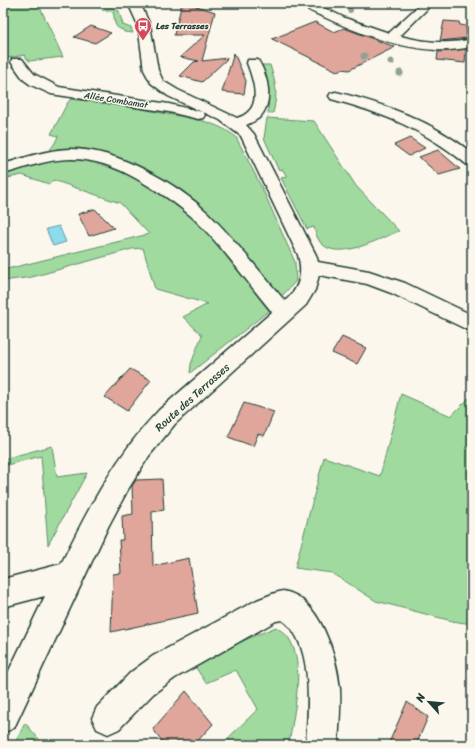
<svg xmlns="http://www.w3.org/2000/svg" width="475" height="748" font-family="Sriracha,sans-serif">
  <rect width="100%" height="100%" fill="#fbf7ec"/>
  <filter id="ink" filterUnits="userSpaceOnUse"><feTurbulence type="fractalNoise" baseFrequency=".025" numOctaves="2"/><feDisplacementMap in="SourceGraphic" scale="8" xChannelSelector="R" yChannelSelector="G"/><feConvolveMatrix kernelMatrix="1 2 1 2 8 2 1 2 1" color-interpolation-filters="sRGB"/></filter>
  <g filter="url(#ink)">
    <!-- green -->
    <g fill="#a0da9f" stroke="#608c6a">
      <path d="M 3,3 L 38,3 L 63,57 L 29,61 L 24,55 L 3,59 Z"/>
      <path d="M 103,8 L 112,8 L 119,11 L 123,25 L 131,28 L 133,33 L 124,32 L 123,30 C 112,27 116,21 113,12 L 102,10 Z"/>
      <path d="M 261,65 L 270,65 C 276,84 278,93 273,113 L 268,113 C 270,95 267,82 261,65 Z"/>
      <path d="M 71,99 C 103,103 135,107 167,114 C 191,118 216,121 236,137 L 262,188 L 295,262 L 296,281 L 279,299 L 201,208 L 123,161 L 111,156 L 96,152 L 41,155 C 51,150 54,146 58,136 L 51,134 L 68,102 Z"/>
      <path d="M 267,118 L 314,121 L 356,186 L 399,231 C 380,238 337,263 320,242 C 317,238 315,232 314,227 L 307,229 L 281,178 L 287,177 L 283,170 L 278,169 L 264,138 Z"/>
      <path d="M 56,158 L 83,158 L 120,167 L 183,207 L 196,219 L 270,310 L 190,373 L 191,364 L 202,335 L 183,317 L 208,304 L 155,289 L 143,248 L 132,249 L 32,277 L 3,281 L 3,270 L 149,234 L 120,203 L 53,180 L 49,184 L 22,175 L 3,179 L 3,174 Z"/>
      <path d="M 401,394 L 451,416 L 472,395 L 472,624 L 452,621 L 376,601 L 332,573 L 295,568 L 324,457 L 380,476 Z"/>
      <path d="M 52,446 L 57,477 L 87,473 L 48,545 L 41,456 L 3,466 L 3,459 Z"/>
      <path d="M 276,627 C 280,630 285,633 288,637 C 307,664 293,714 289,745 L 221,745 L 258,709 L 236,670 L 206,683 L 192,662 Z"/>
      <path d="M 25,723 L 44,745 L 14,745 Z"/>
    </g>
    <!-- water -->
    <path fill="#8edbed" stroke="#629ca3" d="M 59,226 L 66,242 L 53,246 L 46,229 Z"/>
    <!-- building -->
    <g fill="#e0a69b" stroke="#1f3d34">
      <path d="M 182,3 L 187,3 L 215,12 L 202,61 L 228,58 L 202,82 L 180,76 L 194,62 L 199,61 L 180,57 L 205,35 L 174,35 Z"/>
      <path d="M 444,21 L 459,22 L 460,25 L 466,26 L 467,38 L 440,41 Z"/>
      <path d="M 315,22 L 334,32 L 344,28 L 395,47 L 349,70 L 342,69 L 337,71 L 272,39 Z"/>
      <path d="M 91,26 L 111,33 L 95,43 L 74,37 Z"/>
      <path d="M 466,49 L 465,63 L 437,60 L 438,52 Z"/>
      <path d="M 234,53 L 246,81 L 244,94 L 222,92 Z"/>
      <path d="M 410,138 L 425,148 L 409,156 L 394,145 Z"/>
      <path d="M 438,150 L 460,169 L 439,175 L 419,157 Z"/>
      <path d="M 95,209 L 114,228 L 89,236 L 78,214 Z"/>
      <path d="M 342,337 L 366,348 L 357,364 L 332,353 Z"/>
      <path d="M 130,369 L 151,380 L 127,411 L 105,397 Z"/>
      <path d="M 244,403 L 274,412 L 264,436 L 258,434 L 253,446 L 228,437 Z"/>
      <path d="M 162,479 L 164,510 L 152,512 L 153,566 L 189,558 L 198,613 L 111,632 L 113,574 L 121,573 L 119,540 L 123,540 L 122,516 L 133,514 L 132,486 L 136,480 Z"/>
      <path d="M 186,691 L 213,724 L 194,745 L 165,745 L 153,729 Z"/>
      <path d="M 407,702 L 428,717 L 416,745 L 388,745 Z"/>
    </g>
    <g fill="none" stroke-linecap="round" stroke-linejoin="round">
      <defs>
        <g id="minor">
          <path d="M 128,3 L 140,3 L 150,25 L 158,70 L 163,81 L 178,90 L 237,118 C 241,117 245,115 248,112 C 261,101 252,76 247,63 L 248,60 L 258,60 C 268,76 274,102 260,117 C 256,121 250,123 246,125 L 254,134 L 316,255 L 318,262 L 369,271 L 405,283 L 472,315 L 472,332 L 391,293 L 367,284 L 319,275 L 315,290 L 306,305 L 175,424 L 149,456 L 127,491 L 108,527 L 14,728 L 3,733 L 3,683 L 45,596 L 3,607 L 3,579 L 61,564 C 88,509 116,455 159,410 L 272,312 C 246,281 222,245 192,217 C 175,202 156,190 137,179 C 116,167 95,159 71,159 C 48,159 25,168 3,174 L 3,164 C 25,158 48,149 71,149 C 117,149 177,183 209,214 C 236,241 260,272 285,301 C 300,288 303,273 298,255 L 241,136 L 220,120 L 203,112 L 205,115 L 203,118 L 198,119 L 169,112 L 51,94 L 31,85 L 24,80 L 11,62 L 12,59 L 22,59 L 34,74 L 59,87 L 169,104 L 202,112 L 168,96 L 151,83 L 144,70 L 138,25 Z"/>
          <path d="M 300,3 L 314,3 L 345,18 L 389,33 L 418,6 L 418,3 L 430,3 L 427,9 L 400,36 C 424,42 447,45 472,39 L 472,47 C 460,49 448,51 436,50 C 397,48 358,33 324,17 C 317,14 305,10 300,3 Z"/>
          <path d="M 336,92 C 385,104 432,121 472,153 L 472,166 L 466,164 C 425,130 383,113 331,99 L 329,96 L 331,93 Z"/>
          <path d="M 283,591 C 320,597 337,657 340,689 C 341,708 339,726 338,745 L 306,745 C 308,712 315,642 282,620 L 276,621 L 175,678 L 153,694 L 119,729 L 108,734 L 97,729 L 92,718 L 97,707 L 131,672 L 153,656 L 257,600 L 275,593 Z"/>
        </g>
      </defs>
      <!-- minor casing -->
      <use href="#minor" stroke="#1f3d34" stroke-width="3"/>
      <!-- minor -->
      <use href="#minor" fill="#fbf7ec" fill-rule="evenodd"/>
    </g>
    <!-- trees -->
    <g fill="#90a292">
      <circle cx="350" cy="10" r="3"/>
      <circle cx="364" cy="56" r="3.5"/>
      <circle cx="391" cy="62" r="3.5"/>
      <circle cx="400" cy="73" r="3.5"/>
    </g>
  </g>
  <!-- icons -->
  <defs>
    <symbol id="bus-pin" viewBox="-11 -11 22 30"><path d="M0 17L-7.5 6A9.5 9.5 0 1 1 7.5 6Z" fill="#d1495b" stroke="#fbf7ec"/><path d="M-5-6H5V4H4V6H2V4H-2V6H-4V4H-5ZM-3.5-4V0h7V-4ZM-3.5 1.2v1.5H-2V1.2ZM2 1.2v1.5H3.5V1.2Z" fill="#fff"/></symbol>
  </defs>
  <g fill-rule="evenodd">
    <use href="#bus-pin" x="133" y="16" width="20" height="27"/>
  </g>
  <g text-anchor="middle" stroke-width="3" stroke-linejoin="round" paint-order="stroke">
    <!-- far-poi labels -->
    <g font-size="9" font-weight="bold" fill="#1f3d34" stroke="#fbf7ec" text-anchor="start">
      <text x="156" y="29">Les Terrasses</text>
    </g>
    <!-- far-street labels -->
    <g font-size="9" fill="#1f3d34" stroke="#fbf7ec">
      <text transform="translate(116 100) rotate(9)" y="3">Allée Combamat</text>
    </g>
    <!-- street labels -->
    <g font-size="11" fill="#1f3d34" stroke="#fbf7ec">
      <text transform="translate(192 397) rotate(-42)" y="4">Route des Terrasses</text>
    </g>
  </g>
  <!-- margin -->
  <rect width="475" height="748" fill="none" stroke="#fbf7ec" stroke-width="16"/>
  <rect x="8" y="8" width="459" height="732" fill="none" stroke="#1f3d34" stroke-width="1.5" filter="url(#ink)"/>
  <!-- north arrow -->
  <g transform="translate(429 702) rotate(297)" stroke="#fbf7ec" stroke-width="3" paint-order="stroke">
  <path d="M0-3L7 15L0 10L-7 15Z" fill="#1f3d34"/>
  <text y="-6" font-size="11" font-weight="bold" text-anchor="middle" fill="#1f3d34">N</text>
  </g>
</svg>
